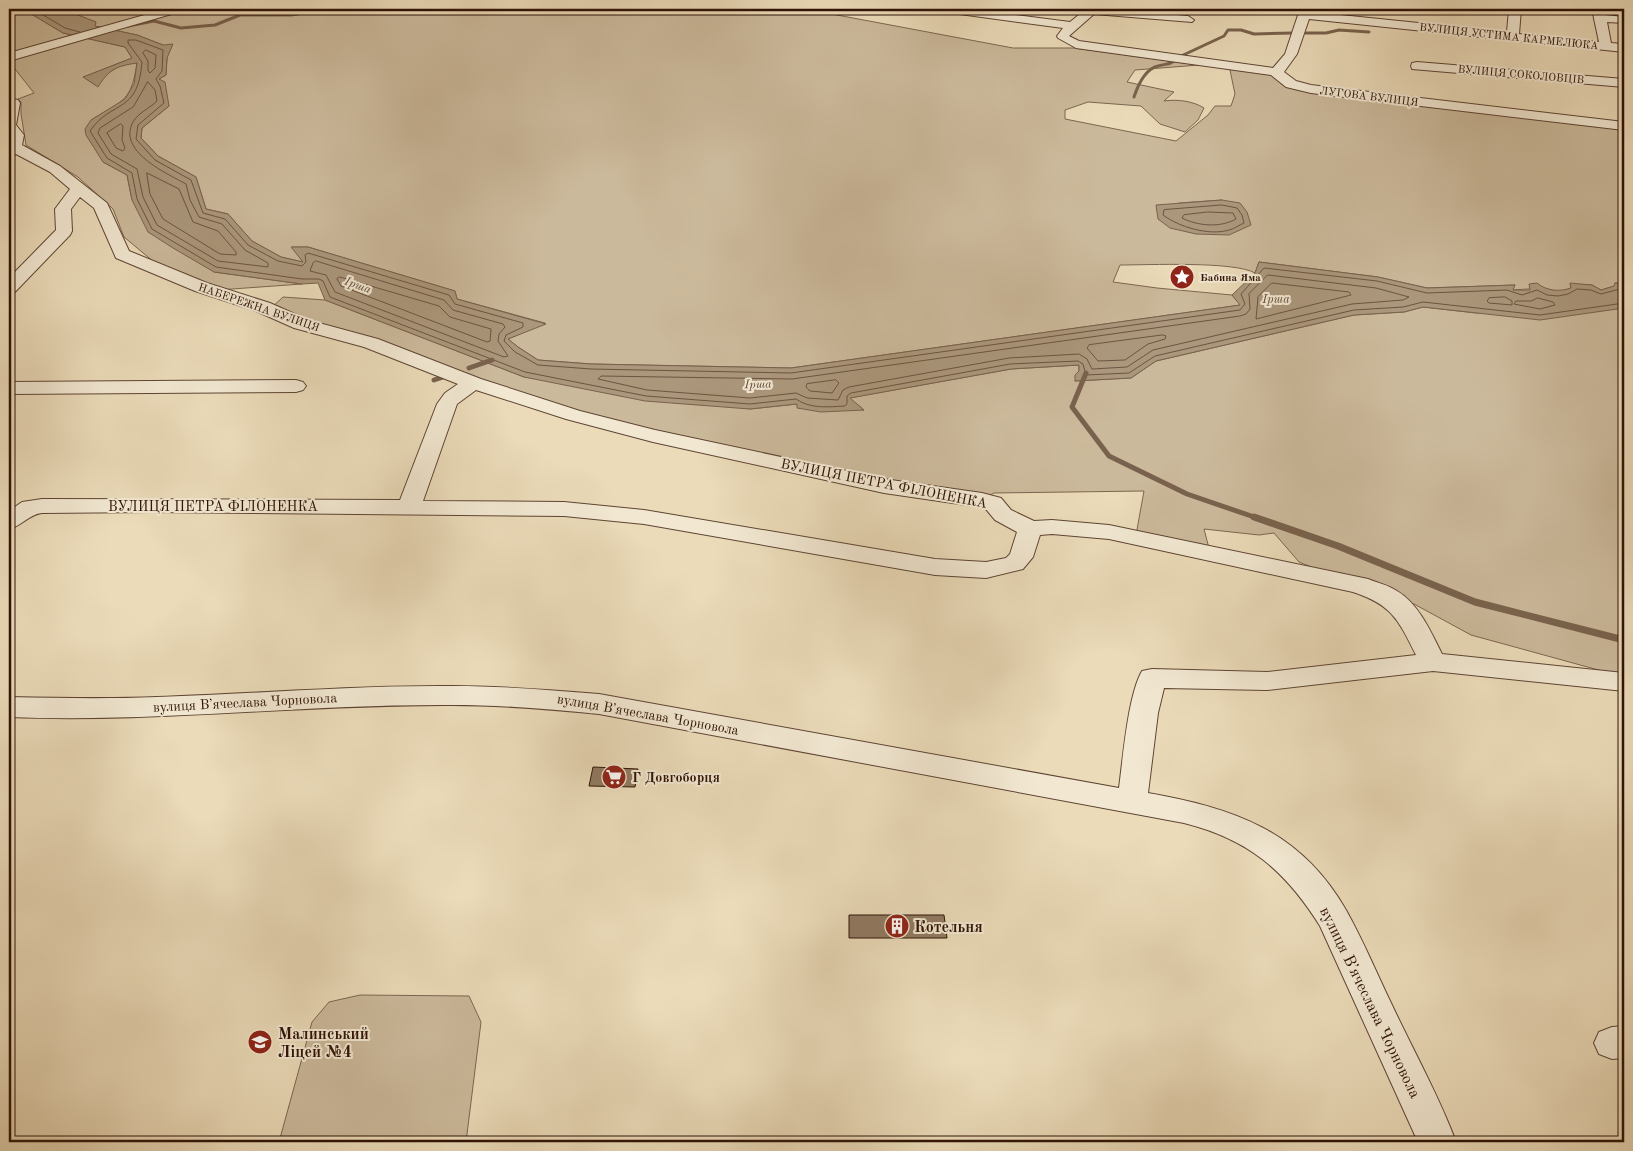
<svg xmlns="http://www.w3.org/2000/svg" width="1633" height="1151" font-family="'Old Standard TT',serif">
  <rect width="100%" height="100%" fill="#ebdbb9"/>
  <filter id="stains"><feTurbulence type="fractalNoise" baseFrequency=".004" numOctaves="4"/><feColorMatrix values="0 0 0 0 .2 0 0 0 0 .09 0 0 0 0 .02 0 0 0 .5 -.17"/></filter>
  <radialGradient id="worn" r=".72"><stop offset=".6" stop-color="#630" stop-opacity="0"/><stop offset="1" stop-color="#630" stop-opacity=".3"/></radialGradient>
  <!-- green -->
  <g fill="#cbb99b" stroke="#7d6650" fill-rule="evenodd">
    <path d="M 9,9 L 28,12 L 63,33 L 125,47 L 132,58 L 84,77 L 88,80 L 105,75 L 119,66 L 137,62 C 132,101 123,101 91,120 L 103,162 L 127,175 L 132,200 L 214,272 L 302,284 L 218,290 L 160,267 L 124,237 L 113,209 L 78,177 L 26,145 L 21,114 L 21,102 L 18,99 L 34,93 L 15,69 L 9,66 Z"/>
    <path d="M 62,9 L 805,9 L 1013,48 L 1074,48 L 1199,65 L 1135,70 L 1127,82 L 1174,92 L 1164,101 C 1177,99 1193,101 1204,108 L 1198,120 L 1185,132 L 1160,124 L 1141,106 L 1088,102 L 1065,110 L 1065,119 L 1176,141 L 1208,115 L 1215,106 L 1231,106 L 1235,94 L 1230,70 L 1235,69 L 1267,73 L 1292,87 L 1624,127 L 1624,283 L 1615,283 L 1615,286 L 1601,290 L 1592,285 L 1570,284 L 1571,288 L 1560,292 L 1543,288 L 1512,290 L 1515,285 L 1427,288 L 1378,277 L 1259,262 L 1255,273 C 1234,261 1148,265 1120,265 L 1113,282 L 1157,288 L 1232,295 L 1241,305 L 791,368 L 591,364 L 538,360 L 518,347 L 508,339 L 545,323 L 457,299 L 455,291 L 308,247 L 292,247 L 303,262 L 281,257 L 252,241 L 228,214 L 206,209 L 196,177 L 158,156 L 141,138 L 142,128 L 169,106 L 159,79 L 166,75 L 167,58 L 163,45 L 137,35 L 94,26 L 96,22 ZM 1222,200 L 1158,219 L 1179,203 Z"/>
    <path d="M 283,297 L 325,300 L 524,377 L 750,409 L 797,404 L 864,410 L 849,398 L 1011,369 L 1079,365 L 1079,371 L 1075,381 L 1131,378 L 1156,361 L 1354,315 L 1404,312 L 1423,307 L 1476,313 L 1624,308 L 1624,677 L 1471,635 L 1414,604 L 1356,585 L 1299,562 L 1274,533 L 1259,535 L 1204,529 L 1210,552 L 1136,535 L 1144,491 L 994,493 L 976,502 L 620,424 L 480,381 L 270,309 Z"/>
    <path d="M 360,995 L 469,996 L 481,1022 L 466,1142 L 279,1142 L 312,1022 L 329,1002 Z"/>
  </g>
  <!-- water -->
  <g fill="#ab977c" stroke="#79624d">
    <path d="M 9,9 L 62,9 L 96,22 L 95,26 L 137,35 L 163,45 L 173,44 L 167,58 L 166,75 L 159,79 L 165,82 L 169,106 L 142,128 L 141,138 L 158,156 L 196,177 L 206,209 L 228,214 L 252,241 L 281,257 L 303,262 L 291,247 L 308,247 L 455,291 L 457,299 L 546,324 L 508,339 L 518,347 L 538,360 L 591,364 L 791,368 L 1240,305 L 1232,295 L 1255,273 L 1259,262 L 1378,277 L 1427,288 L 1515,285 L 1513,290 L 1530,290 L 1529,284 L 1537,283 C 1547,291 1559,292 1571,288 L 1570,283 L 1592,285 L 1601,290 L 1614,286 L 1615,283 L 1624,283 L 1624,308 L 1540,320 L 1423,307 L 1404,312 L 1354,315 L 1156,361 L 1131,378 L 1075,381 L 1075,375 L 1079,371 L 1079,365 L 1011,369 L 850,398 L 864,410 L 821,412 L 797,408 L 797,404 L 750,409 L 645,401 L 524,377 L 325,300 L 318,283 L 302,284 L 214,272 L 173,248 L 148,232 L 132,200 L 127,175 L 103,162 L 86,135 L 85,129 L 91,120 L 125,99 L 134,84 L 137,63 C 117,66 109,69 98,87 L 83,77 L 132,58 L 125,47 L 63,33 L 28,12 Z"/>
    <path d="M 1222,200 L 1240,203 L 1247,212 L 1251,225 L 1229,235 L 1196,234 L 1170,228 L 1158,219 L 1156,205 Z"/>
  </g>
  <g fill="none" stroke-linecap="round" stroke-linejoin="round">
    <!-- shore -->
    <g stroke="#6d5441" stroke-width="1">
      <path d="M 33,9 L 65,28 L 80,32"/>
      <path d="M 146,50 L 156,55 L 155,68 L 150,73 L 148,71 L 148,61 L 143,53 Z"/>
      <path d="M 148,82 L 155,90 L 157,101 C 150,108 138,113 133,122 C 117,151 166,173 186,184 L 190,200 L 199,217 L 222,224 L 245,250 L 268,263 L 268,267 L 218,261 L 157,225 L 143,197 L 137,169 L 111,154 L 98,133 L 100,128 L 133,107 Z"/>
      <path d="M 121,124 L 123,126 L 122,140 L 125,148 L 123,151 L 116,148 L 107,133 Z"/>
      <path d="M 147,173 L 179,189 L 193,222 L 218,231 L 236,252 L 236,255 L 220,254 L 163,219 L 150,194 Z"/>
      <path d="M 1222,205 L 1237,208 L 1242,215 L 1244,223 C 1239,225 1234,229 1229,230 C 1209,236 1179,227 1163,215 L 1164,210 Z"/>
      <path d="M 1208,212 L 1233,213 L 1236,219 C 1220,228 1198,226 1182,218 L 1184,215 Z"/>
      <path d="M 316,261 L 444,300 L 453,310 L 503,324 L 505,327 L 499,334 L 498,341 L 508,356 L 504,357 L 335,292 L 326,275 L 310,271 L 313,263 Z"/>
      <path d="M 1268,275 L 1376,288 L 1409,297 L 1403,300 L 1352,304 L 1153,350 L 1127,367 L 1092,369 L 1087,359 L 1079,354 L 1009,358 L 849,387 L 843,390 L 838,400 L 807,398 L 796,393 L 750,398 L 647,390 L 598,379 L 601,376 L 792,379 L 1240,316 L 1246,314 L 1250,309 L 1249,294 Z"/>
      <path d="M 340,277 L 439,306 L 450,317 L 491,329 L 490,341 L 487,342 L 341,286 L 337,279 Z"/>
      <path d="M 1272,283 L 1349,292 L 1351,295 L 1256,319 L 1258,297 Z"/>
      <path d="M 1624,288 L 1601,294 L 1591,290 L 1577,289 L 1568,294 L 1558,296 L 1547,295 L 1537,290 L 1522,295 L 1507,290 L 1427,293 L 1377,281 L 1264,268 L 1241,294 L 1245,304 L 1240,310 L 791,373 L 591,369 L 538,365 L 515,352 L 504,341 L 506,335 L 523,327 L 523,323 L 455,304 L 449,295 L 308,253 L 305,255 L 306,262 L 302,266 L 278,261 L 248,245 L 225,219 L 203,213 L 191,180 L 155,160 L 136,139 L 138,125 L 164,103 L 160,86 L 156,79 L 162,71 L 163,50 L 136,40 L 128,40 L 128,43 L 142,62 C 138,115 112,99 90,131 L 107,158 L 132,173 L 137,199 L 152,229 L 216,267 L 302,279 L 319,279 L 323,281 L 330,297 L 525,372 L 646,396 L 750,404 L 796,399 C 810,409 828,407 845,406 L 847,404 L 847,396 L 851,393 L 1010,364 L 1078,361 L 1083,364 L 1086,375 L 1129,373 L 1155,356 L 1354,310 L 1403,307 L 1423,302 L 1540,315 L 1624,303"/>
      <path d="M 1505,297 L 1512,301 L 1512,305 L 1489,303 L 1487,301 L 1489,298 Z"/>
      <path d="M 1538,298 L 1553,302 L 1555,305 L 1540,309 L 1514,304 L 1516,301 L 1531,301 Z"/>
      <path d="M 1163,335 L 1166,336 L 1165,339 L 1148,344 L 1125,360 L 1098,361 L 1087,348 L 1089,345 Z"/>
      <path d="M 836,380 L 839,383 L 832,393 L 810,391 L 806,387 L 807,384 Z"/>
    </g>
    <!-- stream-far2 -->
    <g stroke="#79624d" stroke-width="3">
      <path d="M 128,26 L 154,21 L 181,28 L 215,25 L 240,15 L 291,15 L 328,9"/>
      <path d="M 1306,33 L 1326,33 L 1339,30 L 1369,32"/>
      <path d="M 1179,57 L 1224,36 L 1228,30 L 1241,30 L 1254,34 L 1293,33"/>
      <path d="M 1134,97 C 1138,85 1145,69 1158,66 C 1164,64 1169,65 1174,61"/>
    </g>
    <!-- stream-far1 -->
    <g stroke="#79624d" stroke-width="5">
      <path d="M 469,368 L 492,360"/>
      <path d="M 1086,373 L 1072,407 L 1109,456 L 1187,494 L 1257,518"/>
      <path d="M 434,380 L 443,377"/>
    </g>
    <!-- stream -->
    <path stroke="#79624d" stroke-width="7" d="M 1254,517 L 1338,546 L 1475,602 L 1624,640"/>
  </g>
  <!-- building -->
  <g fill="#917b63" stroke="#2f1206">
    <path d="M 593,767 L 638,769 L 635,787 L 589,786 Z"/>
    <path d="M 849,915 L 944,915 L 947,938 L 849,938 Z"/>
  </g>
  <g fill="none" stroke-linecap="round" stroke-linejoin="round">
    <defs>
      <g id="street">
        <path d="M 166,9 L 184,9 L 182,11 L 9,61 L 9,53 Z"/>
        <path d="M 939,9 L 969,9 L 1070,22 L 1086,9 L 1113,9 L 1188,16 L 1194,20 L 1192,22 L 1094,14 L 1069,36 L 1079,41 L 1273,68 L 1285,54 L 1300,9 L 1312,9 L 1311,12 L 1507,32 L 1509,9 L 1521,9 L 1519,34 L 1599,42 L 1592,9 L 1604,9 L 1605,15 L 1624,17 L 1624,23 L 1607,22 L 1611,43 L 1624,44 L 1624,52 L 1309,19 L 1297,54 L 1284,72 L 1296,81 L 1311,85 L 1624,122 L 1624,130 L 1311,93 L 1286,87 L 1271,75 L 1076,48 L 1058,38 L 1057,36 L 1063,28 L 945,12 Z"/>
        <path d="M 1417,62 L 1624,79 L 1624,87 L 1412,69 L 1411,66 L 1412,63 Z"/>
        <path d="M 9,98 L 18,100 L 20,103 L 16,125 L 24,135 L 22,145 L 60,166 L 107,203 L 129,251 L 207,283 L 270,303 L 308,320 L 378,339 L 481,379 L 580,411 L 655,430 L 884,479 L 982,493 L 1001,498 L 1011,510 L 1034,521 L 1052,520 L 1109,525 L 1368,579 C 1378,583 1388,585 1397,591 C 1419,604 1431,632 1442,654 L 1624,673 L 1624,691 L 1433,671 L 1267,690 L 1164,688 L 1158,713 L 1148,793 C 1233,808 1300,830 1346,910 C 1363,940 1377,974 1392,1005 C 1413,1050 1439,1096 1456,1142 L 1418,1142 L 1320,926 C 1285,870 1248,839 1184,823 L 599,714 C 550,709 501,705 452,705 C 304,704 157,723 9,717 L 9,697 C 58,698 107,699 157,697 C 255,694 353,685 452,686 C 501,686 550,690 599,694 L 1119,788 C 1123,758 1128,695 1142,671 L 1152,669 L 1267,672 L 1416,655 C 1398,619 1392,605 1353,592 L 1109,539 L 1052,534 L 1040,535 L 1033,557 L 1023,569 L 986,578 L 935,575 L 644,524 L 564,516 L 152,512 L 42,513 C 30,514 21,526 9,529 L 9,511 L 22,502 L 42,499 L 400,500 L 437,404 L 445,393 L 458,384 L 364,347 L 294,328 L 256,311 L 195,291 L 116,258 L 94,208 L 80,197 L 71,209 L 72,231 L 70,235 L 15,292 L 9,293 L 9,278 L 56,230 L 55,209 L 70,189 L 50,172 L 16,154 L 9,157 ZM 476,390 L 566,419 L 653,442 L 884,493 L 980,507 L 985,508 L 995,520 L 1017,532 L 1010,554 L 1006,558 L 986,562 L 935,559 L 644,510 L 564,502 L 423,501 L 457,404 Z"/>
        <path d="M 296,380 L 303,382 L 306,386 L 303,390 L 296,392 L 9,394 L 9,382 Z"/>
        <path d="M 1624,1026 L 1624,1058 L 1612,1059 L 1599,1054 L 1594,1043 L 1599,1032 L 1612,1027 Z"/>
      </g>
    </defs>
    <!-- street casing -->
    <use href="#street" stroke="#5e4433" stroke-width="2"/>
    <!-- street -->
    <use href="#street" fill="#f2e8d2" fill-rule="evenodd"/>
  </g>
  <!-- icons -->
  <defs>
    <symbol id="sight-disc" viewBox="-11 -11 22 22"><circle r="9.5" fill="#8f2418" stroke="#f2e8d2"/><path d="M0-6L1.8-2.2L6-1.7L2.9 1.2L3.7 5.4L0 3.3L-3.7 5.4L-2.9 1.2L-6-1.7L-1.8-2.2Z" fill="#fff"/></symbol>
    <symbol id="supermarket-disc" viewBox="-11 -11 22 22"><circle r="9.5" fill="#8f2418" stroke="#f2e8d2"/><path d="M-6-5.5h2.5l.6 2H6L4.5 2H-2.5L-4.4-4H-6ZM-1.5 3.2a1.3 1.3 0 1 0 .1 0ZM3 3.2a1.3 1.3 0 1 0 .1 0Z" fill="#fff"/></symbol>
    <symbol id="building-disc" viewBox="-11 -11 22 22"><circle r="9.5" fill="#8f2418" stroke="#f2e8d2"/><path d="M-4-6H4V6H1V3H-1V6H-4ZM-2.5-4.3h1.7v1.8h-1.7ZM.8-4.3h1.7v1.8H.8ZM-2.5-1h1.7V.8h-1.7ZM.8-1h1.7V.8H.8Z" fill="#fff"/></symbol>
    <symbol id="school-disc" viewBox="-11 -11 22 22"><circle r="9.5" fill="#8f2418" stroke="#f2e8d2"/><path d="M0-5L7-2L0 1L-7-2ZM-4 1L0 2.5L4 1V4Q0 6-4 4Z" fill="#fff"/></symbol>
  </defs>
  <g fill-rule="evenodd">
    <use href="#sight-disc" x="1168" y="263" width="28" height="28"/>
    <use href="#supermarket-disc" x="600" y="763" width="28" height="28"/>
    <use href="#building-disc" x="883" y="912" width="28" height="28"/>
    <use href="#school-disc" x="246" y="1028" width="28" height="28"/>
  </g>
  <g text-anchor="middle" stroke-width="4" stroke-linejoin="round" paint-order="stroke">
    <!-- far-street labels -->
    <g font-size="11" fill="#2f1206" stroke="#f2e8d2">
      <text transform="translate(1509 36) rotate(6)" y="4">ВУЛИЦЯ УСТИМА КАРМЕЛЮКА</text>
      <text transform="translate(1521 74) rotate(5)" y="4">ВУЛИЦЯ СОКОЛОВЦІВ</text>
      <text transform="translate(1369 96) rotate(7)" y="4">ЛУГОВА ВУЛИЦЯ</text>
      <text transform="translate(259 307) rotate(19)" y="4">НАБЕРЕЖНА ВУЛИЦЯ</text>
    </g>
    <!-- far-poi labels -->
    <g font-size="11" font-weight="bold" fill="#2f1206" stroke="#f2e8d2" text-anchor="start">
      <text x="1200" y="281">Бабина Яма</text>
    </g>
    <!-- far-water labels -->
    <g font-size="12" font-style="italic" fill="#614735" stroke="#f2e8d2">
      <text transform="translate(358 285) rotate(20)" y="4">Ірша</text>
      <text x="1276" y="303">Ірша</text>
      <text transform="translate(758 384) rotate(-1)" y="4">Ірша</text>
    </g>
    <!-- street labels -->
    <g font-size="14" fill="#2f1206" stroke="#f2e8d2">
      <text transform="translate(884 483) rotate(11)" y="5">ВУЛИЦЯ ПЕТРА ФІЛОНЕНКА</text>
      <text x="213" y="511">ВУЛИЦЯ ПЕТРА ФІЛОНЕНКА</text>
      <text transform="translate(245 702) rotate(-3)" y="5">вулиця Вʼячеслава Чорновола</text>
      <text transform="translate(648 714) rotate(10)" y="5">вулиця Вʼячеслава Чорновола</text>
    </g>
    <!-- poi labels -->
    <g font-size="14" font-weight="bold" fill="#2f1206" stroke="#f2e8d2" text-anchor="start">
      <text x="632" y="782">Г Довгоборця</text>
    </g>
    <!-- near-poi labels -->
    <g font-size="16" font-weight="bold" fill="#2f1206" stroke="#f2e8d2" text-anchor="start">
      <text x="914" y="932">Котельня</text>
      <text x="278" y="1039">Малинський<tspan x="278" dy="18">Ліцей №4</tspan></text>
    </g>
    <!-- near-street labels -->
    <g font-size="16" fill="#2f1206" stroke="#f2e8d2">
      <text transform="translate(1371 1002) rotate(64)" y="6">вулиця Вʼячеслава Чорновола</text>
    </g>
  </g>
  <!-- margin -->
  <rect width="1633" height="1151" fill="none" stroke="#ebdbb9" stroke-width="30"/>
  <rect x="10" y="10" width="1613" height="1131" fill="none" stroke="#2f1206" stroke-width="2.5"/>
  <rect x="15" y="15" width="1603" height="1121" fill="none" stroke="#2f1206"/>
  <rect width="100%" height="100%" filter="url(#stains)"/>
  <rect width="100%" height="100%" fill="url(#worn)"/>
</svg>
